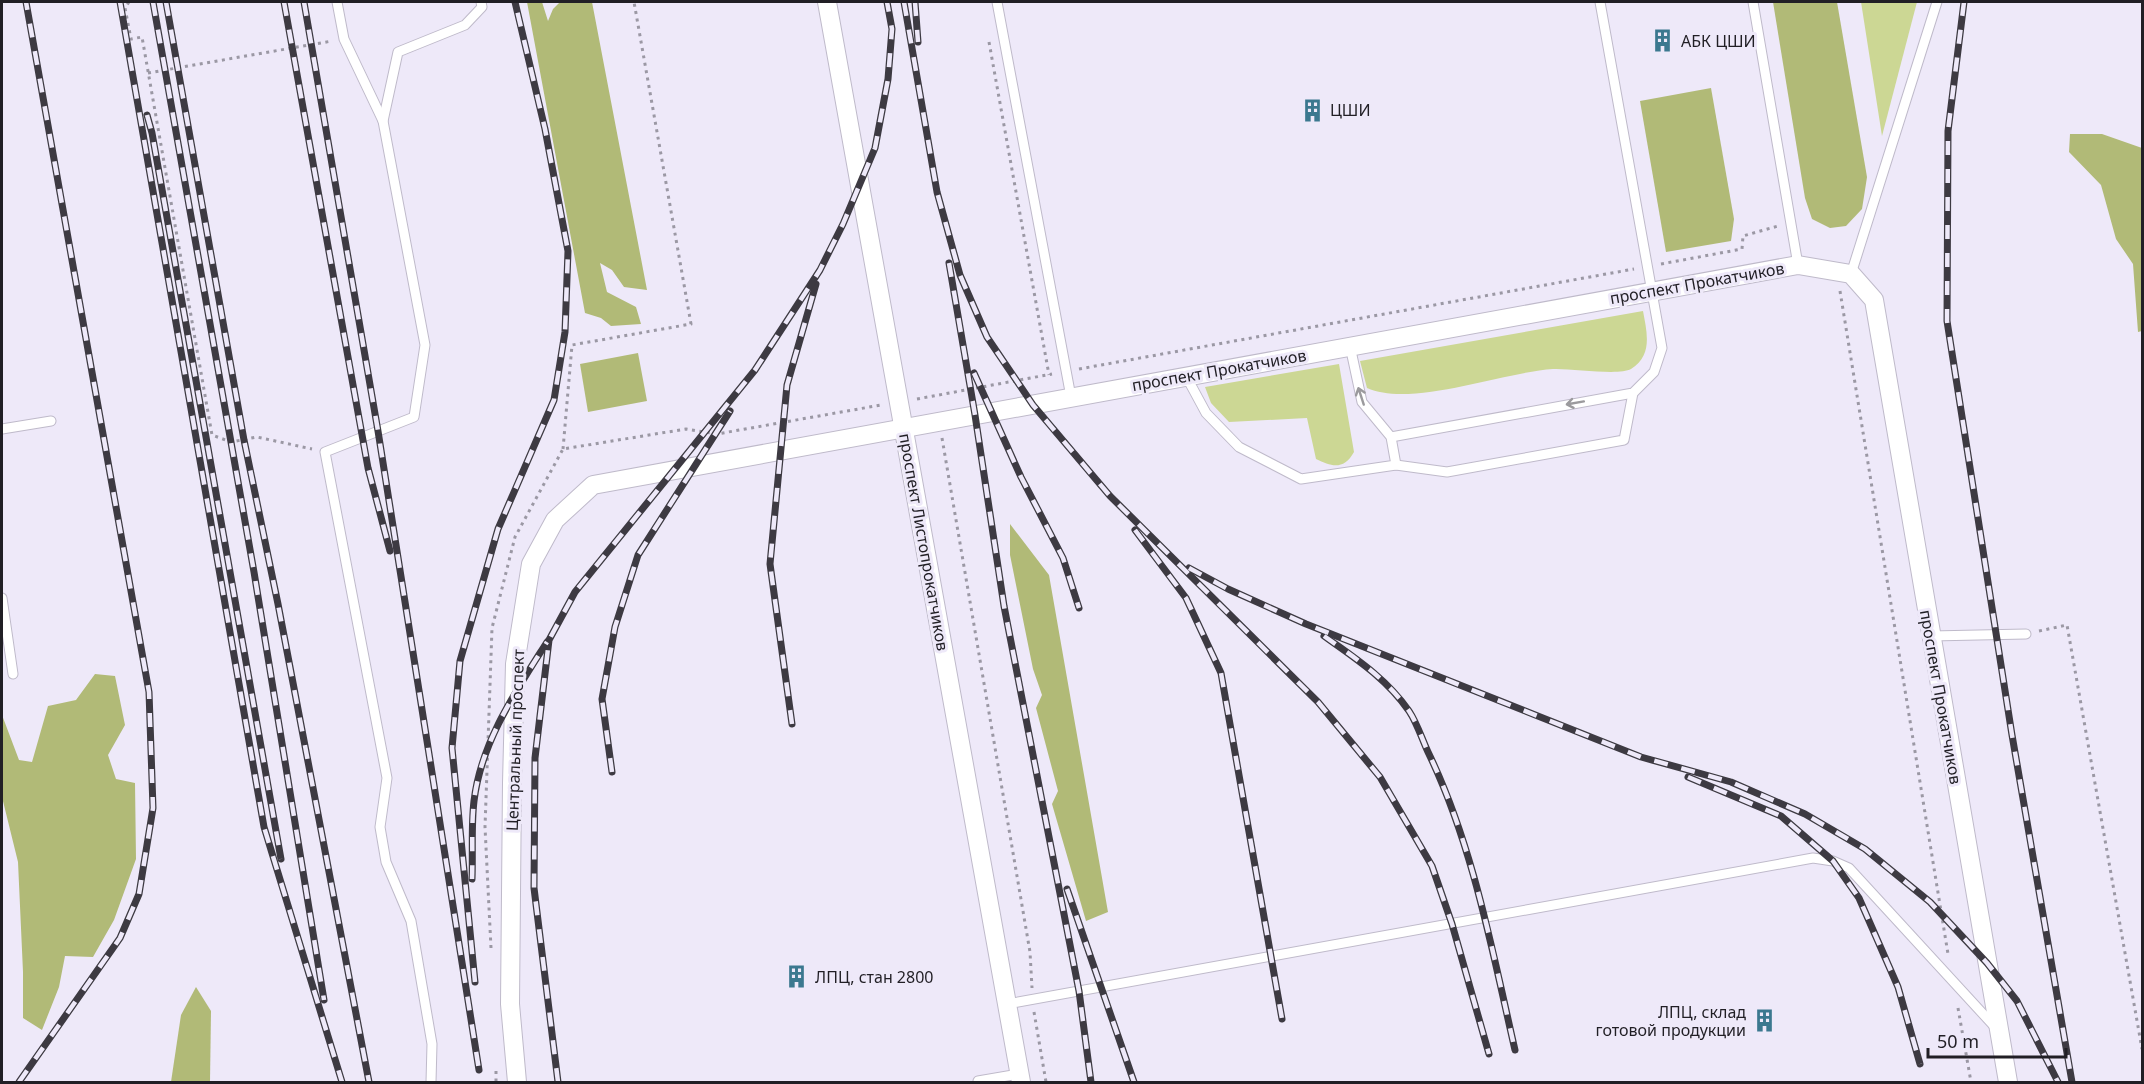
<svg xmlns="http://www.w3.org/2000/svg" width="2144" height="1084" font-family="'Noto Sans',sans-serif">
  <rect width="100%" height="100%" fill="#eee9f9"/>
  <!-- green -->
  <g fill="#ccd794">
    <path d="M 1861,2 L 1917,2 L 1882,136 Z"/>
    <path d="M 1643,311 C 1647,333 1653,355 1631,369 C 1619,376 1570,368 1553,369 C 1504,372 1411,408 1367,388 L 1360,361 Z"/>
    <path d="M 1339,364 L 1354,452 C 1344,470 1332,467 1316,459 L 1307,418 L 1229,422 L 1211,403 L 1205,387 Z"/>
  </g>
  <!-- forest -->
  <g fill="#b1ba77">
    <path d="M 527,2 L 542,2 L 548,21 L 553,9 L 560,2 L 592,2 L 647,290 L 624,287 L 612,270 L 600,263 L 607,292 L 636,307 L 641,324 L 611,326 L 601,318 L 585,313 Z"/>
    <path d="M 1773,2 L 1837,2 L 1867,177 L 1862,209 L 1846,226 L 1830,228 L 1812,219 L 1805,198 Z"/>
    <path d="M 1711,88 L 1734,219 L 1731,241 L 1666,252 L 1640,101 Z"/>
    <path d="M 2070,134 L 2102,134 L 2142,148 L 2142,331 L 2138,332 L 2133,264 L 2116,239 L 2101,185 L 2069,152 Z"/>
    <path d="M 638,353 L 647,401 L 588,412 L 580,364 Z"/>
    <path d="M 1010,524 L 1049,575 L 1108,912 L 1086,921 L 1052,804 L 1058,791 L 1036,708 L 1042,695 L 1033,669 L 1010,555 Z"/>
    <path d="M 95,674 L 115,676 L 125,725 L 108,755 L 116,779 L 135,783 L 136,859 L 114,920 L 93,957 L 65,956 L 59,987 L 42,1030 L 23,1018 L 23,972 L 18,862 L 2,797 L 2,715 L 19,760 L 32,762 L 48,706 L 76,700 Z"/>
    <path d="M 196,987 L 211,1011 L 210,1082 L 171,1082 L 181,1015 Z"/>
  </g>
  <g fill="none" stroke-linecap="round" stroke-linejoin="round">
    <defs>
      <g id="service">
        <path d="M 337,2 L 344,39 L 383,121"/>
        <path d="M 997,2 L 1071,397"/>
        <path d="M 1753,2 L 1798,265"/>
        <path d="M 1851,274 L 1937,2"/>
        <path d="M 1186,376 L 1206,413 L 1239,447 L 1301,479 L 1396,465 L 1391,437 L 1362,402 L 1350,346"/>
        <path d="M 2,429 L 51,421"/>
        <path d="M 1391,437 L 1633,393 L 1654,372 L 1662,348 L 1600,2"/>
        <path d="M 1396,465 L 1447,472 L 1624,440 L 1633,393"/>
        <path d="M 2,598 L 13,674"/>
        <path d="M 1931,636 L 2026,634"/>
        <path d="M 1007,1004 L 1813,858 L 1833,861 L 1849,868 L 1995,1027"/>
        <path d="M 978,1081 L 1019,1074"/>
        <path d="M 431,1082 L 432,1044 L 411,921 L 386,862 L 380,827 L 387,778 L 325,452 L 414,417 L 425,345 L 383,121 L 398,52 L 465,25 L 482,7 L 481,2"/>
      </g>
      <g id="minor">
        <path d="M 827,2 L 1021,1082"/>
        <path d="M 517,1082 L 510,1004 L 512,783 L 515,664 L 531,564 L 555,520 L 593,485 L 1798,265 L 1851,274 L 1874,300 L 2008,1082"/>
      </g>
    </defs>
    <!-- service casing -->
    <use href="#service" stroke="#bfbaca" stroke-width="11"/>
    <!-- minor casing -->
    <use href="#minor" stroke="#bfbaca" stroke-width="20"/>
    <!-- path -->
    <g stroke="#9b98a4" stroke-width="3" stroke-dasharray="3 4.5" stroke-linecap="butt">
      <path d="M 129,2 L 125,8 L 131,39 L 142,37 L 212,435 L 231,442 L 257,437 L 312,449"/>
      <path d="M 989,42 L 1049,375"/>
      <path d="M 148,73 L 332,41"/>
      <path d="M 1661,264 L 1742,249 L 1743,236 L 1778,226"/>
      <path d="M 1840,291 L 1948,954"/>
      <path d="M 1079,369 L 1634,269"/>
      <path d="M 917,399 L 1052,374"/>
      <path d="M 942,438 L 1030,952 L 1032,988"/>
      <path d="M 563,449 L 572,345 L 691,324 L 634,2"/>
      <path d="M 2039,631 L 2067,625 L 2142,1049"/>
      <path d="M 491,948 L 485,827 L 492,628 L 515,537 L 563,449 L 686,429 L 717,434 L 881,405"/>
      <path d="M 1958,1008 L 1971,1082"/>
      <path d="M 1034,1012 L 1046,1082"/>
      <path d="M 496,1071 L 496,1082"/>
    </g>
    <!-- service -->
    <use href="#service" stroke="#fff" stroke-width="9"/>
    <!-- minor -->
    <use href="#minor" stroke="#fff" stroke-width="18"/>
    <defs>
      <g id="rail">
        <path d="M 120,2 L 264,827 L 342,1082"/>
        <path d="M 153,2 L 254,572 L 324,1000"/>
        <path d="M 166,2 L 244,440 L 278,604 L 369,1082"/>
        <path d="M 284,2 L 368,468 L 390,551"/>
        <path d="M 304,2 L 378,431 L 479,1070"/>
        <path d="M 904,2 L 937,192 L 960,275 L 987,337 L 1033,405 L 1110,496 L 1318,702 L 1380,777 L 1432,866 L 1452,924 L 1489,1054"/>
        <path d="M 915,2 L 918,42"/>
        <path d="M 1964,2 L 1948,131 L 1947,321 L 2012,735 L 2072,1082"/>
        <path d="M 147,115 L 152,133 L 281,859"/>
        <path d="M 949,263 L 975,415 L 1004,606 L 1079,991 L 1091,1082"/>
        <path d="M 974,373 L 1021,477 L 1063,558 L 1079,608"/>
        <path d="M 1135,530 L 1186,598 L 1221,673 L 1282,1019"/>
        <path d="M 1189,568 L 1228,589 L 1306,624 L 1641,757 L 1731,782 L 1805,814 L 1865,849 L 1930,902 L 1987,963 L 2017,1001 L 2058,1082"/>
        <path d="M 1324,636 C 1355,658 1386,678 1409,711 C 1417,723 1422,739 1428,752 C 1473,845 1492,950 1515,1050"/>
        <path d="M 792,724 L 770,564 L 787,385 L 816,284"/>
        <path d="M 612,772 L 602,699 L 615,627 L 638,555 L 730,411"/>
        <path d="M 1688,777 L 1781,816 L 1833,861 L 1859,898 L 1898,987 L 1920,1064"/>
        <path d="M 472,879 C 473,854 471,826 474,801 C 481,742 516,691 547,642"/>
        <path d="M 1067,889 L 1134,1082"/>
        <path d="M 475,982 L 452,748 L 460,661 L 498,529 L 554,400 L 565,332 L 568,251 L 545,129 L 515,2"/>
        <path d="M 19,1082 L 120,938 L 139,894 L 153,808 L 149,692 L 26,2"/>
        <path d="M 558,1082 L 534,888 L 535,758 L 549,640 L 575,592 L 755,370 L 820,270 L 843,224 L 875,148 L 888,79 L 892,29 L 887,2"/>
      </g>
    </defs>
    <!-- rail casing -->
    <use href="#rail" stroke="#3d3a42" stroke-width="7"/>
    <!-- rail -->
    <use href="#rail" stroke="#eee9f9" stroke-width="4.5" stroke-dasharray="14" stroke-linecap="butt"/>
  </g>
  <!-- one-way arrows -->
  <defs><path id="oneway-shaft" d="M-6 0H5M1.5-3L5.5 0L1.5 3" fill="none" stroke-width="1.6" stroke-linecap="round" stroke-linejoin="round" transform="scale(1.5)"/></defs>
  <g stroke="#9b9a9d">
    <use href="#oneway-shaft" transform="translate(1361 396) rotate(-108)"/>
    <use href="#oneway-shaft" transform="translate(1575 403) rotate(170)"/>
  </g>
  <!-- icons -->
  <defs>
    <symbol id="building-bare" viewBox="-9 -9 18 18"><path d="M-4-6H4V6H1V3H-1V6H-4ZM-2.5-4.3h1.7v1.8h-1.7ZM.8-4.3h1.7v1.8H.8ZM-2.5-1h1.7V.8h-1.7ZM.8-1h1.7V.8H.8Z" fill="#3b788f" stroke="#eee9f9" stroke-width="2.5" paint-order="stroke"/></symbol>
  </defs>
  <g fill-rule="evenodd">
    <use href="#building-bare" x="1646" y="24" width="33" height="33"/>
    <use href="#building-bare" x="1296" y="94" width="33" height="33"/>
    <use href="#building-bare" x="780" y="960" width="33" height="33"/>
    <use href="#building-bare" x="1748" y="1004" width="33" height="33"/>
  </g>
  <g text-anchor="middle" stroke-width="6" stroke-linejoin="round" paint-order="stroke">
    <!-- poi labels -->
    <g font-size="16" fill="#211f25" stroke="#eee9f9" text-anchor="start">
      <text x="1681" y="47">АБК ЦШИ</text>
      <text x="1330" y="116">ЦШИ</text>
      <text x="815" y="983">ЛПЦ, стан 2800</text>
      <text x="1746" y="1018" text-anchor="end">ЛПЦ, склад<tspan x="1746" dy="18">готовой продукции</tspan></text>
    </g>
    <!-- street labels -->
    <g font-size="16" fill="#211f25" stroke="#eee9f9">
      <text transform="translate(1697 283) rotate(-10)" y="6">проспект Прокатчиков</text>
      <text transform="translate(1219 370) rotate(-10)" y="6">проспект Прокатчиков</text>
      <text transform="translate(924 542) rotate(80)" y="6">проспект Листопрокатчиков</text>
      <text transform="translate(1941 697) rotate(80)" y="6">проспект Прокатчиков</text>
      <text transform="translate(515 740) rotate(-88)" y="6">Центральный проспект</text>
    </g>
  </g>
  <!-- border -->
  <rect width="2144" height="1084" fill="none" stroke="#211f25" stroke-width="6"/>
  <!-- scale -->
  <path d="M1928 1048v9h138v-9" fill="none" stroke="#211f25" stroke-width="3"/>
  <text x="1937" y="1048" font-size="18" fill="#211f25" stroke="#eee9f9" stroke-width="4.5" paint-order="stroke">50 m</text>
</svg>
